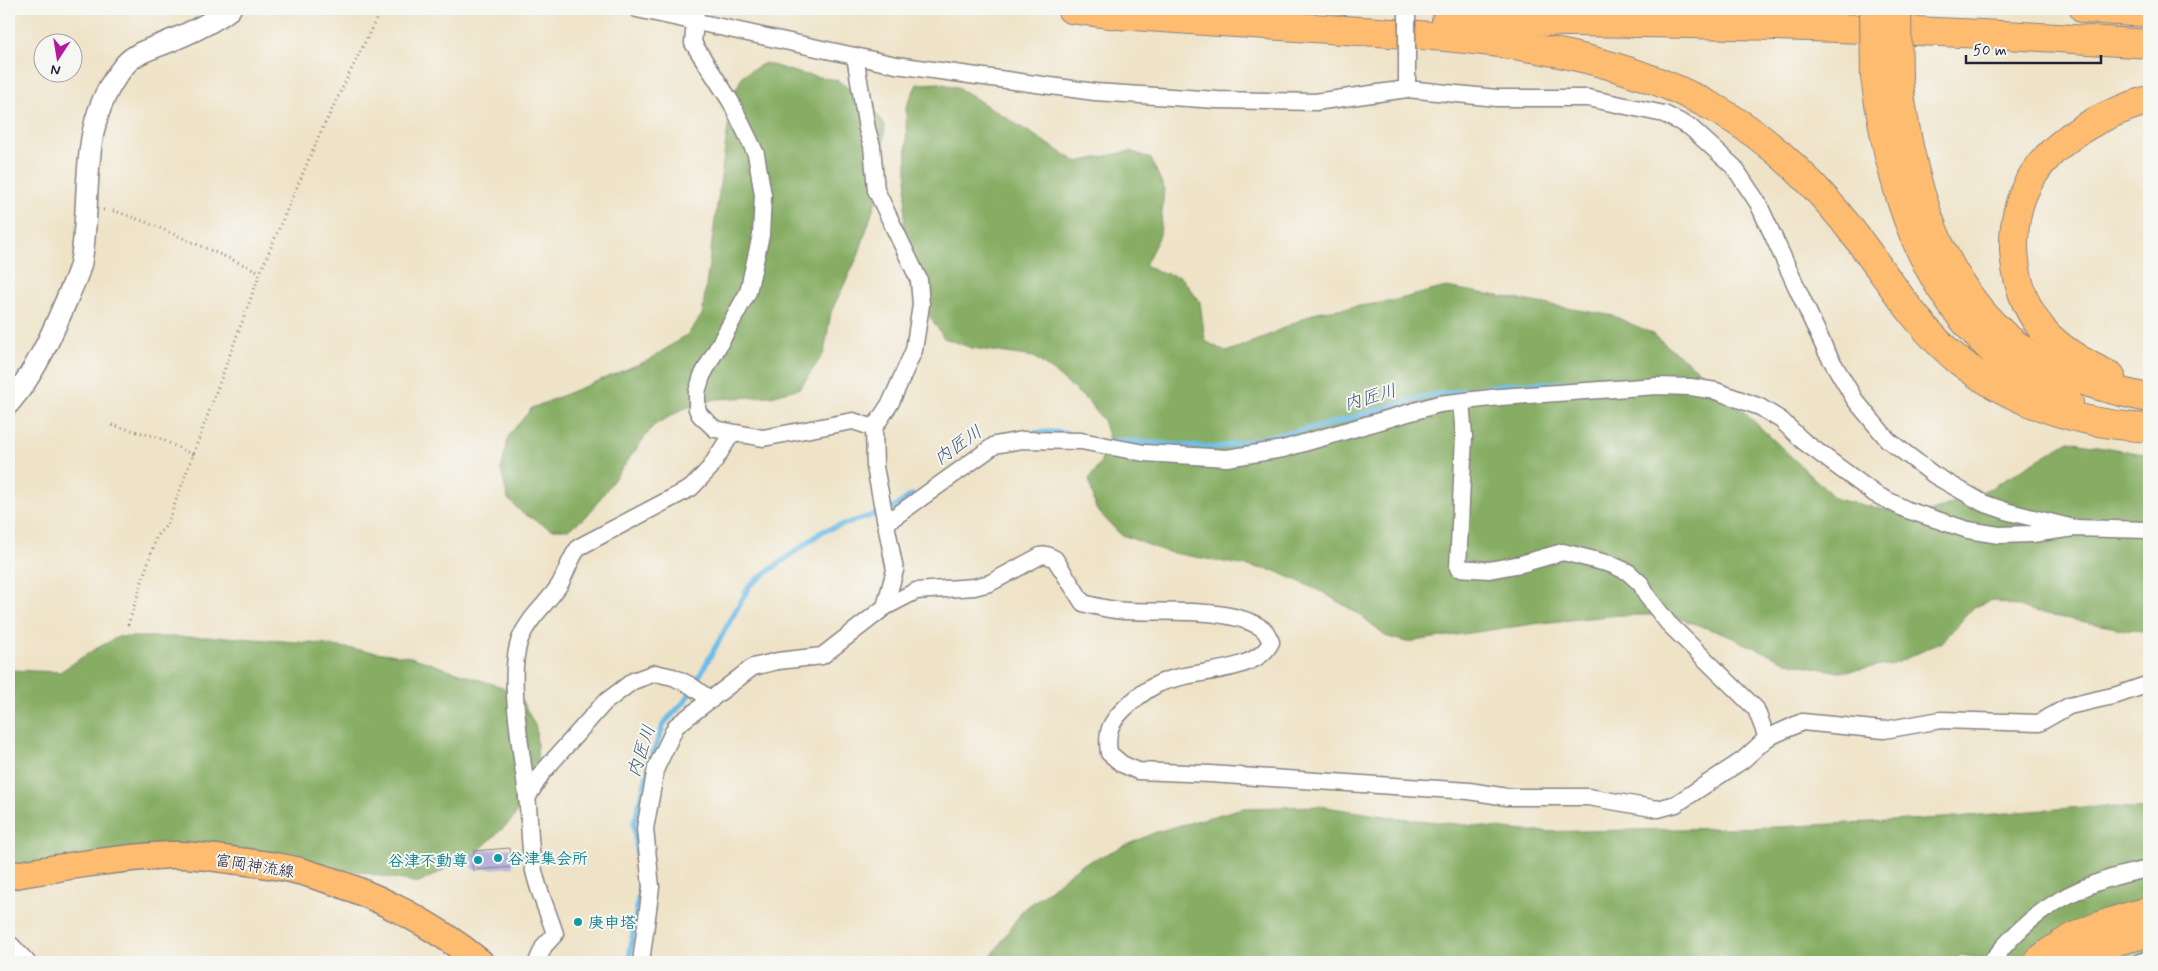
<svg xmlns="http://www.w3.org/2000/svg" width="2158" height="971" font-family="Mynerve,'Klee One',sans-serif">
  <rect width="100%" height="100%" fill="#f6f6f2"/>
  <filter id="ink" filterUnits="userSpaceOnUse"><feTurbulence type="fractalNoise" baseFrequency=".02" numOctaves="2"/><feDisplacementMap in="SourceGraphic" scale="10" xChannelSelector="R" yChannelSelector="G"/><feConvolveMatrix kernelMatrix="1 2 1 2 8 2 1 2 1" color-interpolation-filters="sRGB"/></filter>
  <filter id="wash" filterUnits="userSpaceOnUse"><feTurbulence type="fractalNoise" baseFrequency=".0096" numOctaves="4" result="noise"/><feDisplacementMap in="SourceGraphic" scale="20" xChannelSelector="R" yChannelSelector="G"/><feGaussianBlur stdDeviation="1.12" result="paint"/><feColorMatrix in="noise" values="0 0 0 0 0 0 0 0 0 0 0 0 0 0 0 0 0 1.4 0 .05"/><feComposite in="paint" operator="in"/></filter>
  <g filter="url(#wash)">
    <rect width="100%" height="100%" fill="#efe3c7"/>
    <!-- forest -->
    <g fill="#86ad63" stroke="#54684f">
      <path d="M 765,63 L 802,74 L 837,80 L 867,101 L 885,126 L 879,191 L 858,256 L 831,312 L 824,353 L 800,388 L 771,396 L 716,399 L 683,409 L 653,426 L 588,515 L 569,529 L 551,529 L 521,512 L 508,499 L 501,470 L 509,435 L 532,408 L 649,360 L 688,334 L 702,315 L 732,98 L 743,75 Z"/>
      <path d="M 939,83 L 957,87 L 1077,162 L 1131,151 L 1151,159 L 1164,188 L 1160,235 L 1145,265 L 1158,272 L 1181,277 L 1200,302 L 1205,341 L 1226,352 L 1260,339 L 1317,312 L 1388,302 L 1446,287 L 1614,316 L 1651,333 L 1707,377 L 1836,499 L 1917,517 L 1991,488 L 2069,441 L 2149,455 L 2149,631 L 2127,630 L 2054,616 L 1991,600 L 1974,607 L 1942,642 L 1894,664 L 1839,672 L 1787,662 L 1726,635 L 1670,615 L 1619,615 L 1540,623 L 1406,642 L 1385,636 L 1362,616 L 1324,593 L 1276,571 L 1167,552 L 1120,534 L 1096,509 L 1089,479 L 1100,464 L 1109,439 L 1103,420 L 1088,401 L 1054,372 L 1034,357 L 972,348 L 944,338 L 910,286 L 902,254 L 907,177 L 906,107 L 917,84 Z"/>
      <path d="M 118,637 L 225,637 L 311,643 L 411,657 L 517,692 L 536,727 L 538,768 L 513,819 L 476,853 L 419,883 L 350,870 L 204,858 L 9,866 L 9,670 L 60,672 L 90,652 Z"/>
      <path d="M 1319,806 L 1398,818 L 1534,832 L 1778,827 L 1943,818 L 2096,806 L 2149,809 L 2149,962 L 1996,962 L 1961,955 L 1951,962 L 992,962 L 991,957 L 1022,911 L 1081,865 L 1156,832 L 1243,808 Z"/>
    </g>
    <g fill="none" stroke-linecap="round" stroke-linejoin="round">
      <!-- stream -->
      <g stroke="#6dbde8" stroke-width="5.5">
        <path d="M 1035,433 L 1051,432 L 1066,433"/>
        <path d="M 992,440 L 998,436 L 1011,435"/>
        <path d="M 1115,440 L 1215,448 L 1323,426 L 1423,397 L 1507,384 L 1608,382"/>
        <path d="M 650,763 L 664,723 L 686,700 L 750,585 L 823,531 L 892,509 L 912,495"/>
        <path d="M 629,962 L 640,885 L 634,824 L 648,772"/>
      </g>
    </g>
    <g id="blocks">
      <!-- building -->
      <path fill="#aca5d9" d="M 510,848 L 513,867 L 473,870 L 471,856 L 474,856 L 473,851 Z"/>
    </g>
  </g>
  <g filter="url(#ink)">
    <use href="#blocks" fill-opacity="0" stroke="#888281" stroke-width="1"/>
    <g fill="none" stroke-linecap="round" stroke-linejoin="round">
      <defs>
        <g id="minor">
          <path d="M 637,9 L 896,65 L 1095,92 L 1217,100 L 1315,102 L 1407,89 L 1497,98 L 1588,98 L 1664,114 L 1690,127 L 1734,167 L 1758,203 L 1826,351 L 1855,400 L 1888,440 L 1934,475 L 1983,503 L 2009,512 L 2074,528"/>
          <path d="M 696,9 L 693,43 L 731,102 L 756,154 L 763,195 L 761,235 L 748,292 L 702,376 L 697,392 L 697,409 L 700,415 L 715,429 L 763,438 L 853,421 L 874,428"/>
          <path d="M 1407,89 L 1407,55"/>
          <path d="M 1461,402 L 1464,436 L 1458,568 L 1489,570 L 1521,564 L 1563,552 L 1610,564 L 1628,572 L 1641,584 L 1647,596 L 1668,623 L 1756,709 L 1767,738"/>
          <path d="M 886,523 L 995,445 L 1022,440 L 1081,441 L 1144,453 L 1227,458 L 1283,449 L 1439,404 L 1500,397 L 1657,386 L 1691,387 L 1716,391 L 1760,407 L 1781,420 L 1803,441 L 1875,494 L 1907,510 L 1968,530 L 1999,535 L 2032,534 L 2074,528 L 2149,530"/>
          <path d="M 885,607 L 916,591 L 974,587 L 990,583 L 1040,556 L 1047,555 L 1055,559 L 1083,603 C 1098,607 1113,611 1128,611 C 1166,613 1227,607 1260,627 C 1266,630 1268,636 1271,642 C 1256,675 1188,669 1158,684 C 1147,689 1136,698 1127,706 C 1110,722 1106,731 1109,753 L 1122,764 L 1138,771 L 1210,774 L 1469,791 L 1507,797 L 1588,797 L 1658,809 L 1676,804 L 1743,760 L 1767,738 L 1802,722 L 1884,730 L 1941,720 L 2039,723 L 2069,706 L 2117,695 L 2149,684"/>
          <path d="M 527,798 L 542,773 L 604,703 L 633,681 L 655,673 L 673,677 L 690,685 L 711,700"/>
          <path d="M 9,945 L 11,945 L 27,962"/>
          <path d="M 537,962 L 544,946 L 555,934 C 548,911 537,889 533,866 C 529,843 530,820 527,797 C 523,756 506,677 520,639 C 529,617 548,603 560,584 C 567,571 570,558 579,547 L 691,488 L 710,468 L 732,433"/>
          <path d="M 641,962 L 651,887 L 645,829 L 656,768 L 676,726 L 753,667 L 778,661 L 822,656 L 885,607 L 895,570 L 875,467 L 874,428 L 891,402 L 914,350 L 921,305 L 919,280 L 876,190 L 872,146 L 867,129 L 855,56"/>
          <path d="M 1991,962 C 2033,907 2082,881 2149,869"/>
          <path d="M 2141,962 L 2149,959"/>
        </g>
        <path id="tertiary" d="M 9,403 C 36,372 53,332 69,294 C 73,284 79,273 81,262 C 93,194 76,124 124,66 C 135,52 154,48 170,41 C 190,33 213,22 230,9"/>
        <path id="primary" d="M 9,876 C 62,867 116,858 171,855 C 193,854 217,858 239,861 C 263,864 289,867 313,875 C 372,892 433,924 480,962"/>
        <g id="motorway">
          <path d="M 1071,9 L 1118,15 C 1188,20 1259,25 1329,29 C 1460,37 1599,43 1716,109 C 1772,140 1821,189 1858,239 C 1890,281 1918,328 1959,361 C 2015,405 2079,424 2149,428"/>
          <path d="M 2084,9 L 2149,13"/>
          <path d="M 1446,21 C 1681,22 1915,27 2149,44"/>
          <path d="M 1875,77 C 1894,217 1935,336 2069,403"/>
          <path d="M 1898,78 C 1912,194 1945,316 2058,371 C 2087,384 2118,392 2149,398"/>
          <path d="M 2111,376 C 2087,365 2059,349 2042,329 C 2009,288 2004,219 2033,175 C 2060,134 2105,113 2149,100"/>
          <path d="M 2037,962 C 2069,934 2108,921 2149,911"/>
          <path d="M 2074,962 L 2117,941 L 2149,933"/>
        </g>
      </defs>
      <!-- minor casing -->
      <use href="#minor" stroke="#888281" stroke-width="19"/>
      <!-- tertiary casing -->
      <use href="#tertiary" stroke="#888281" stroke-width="24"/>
      <!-- primary casing -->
      <use href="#primary" stroke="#888281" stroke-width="29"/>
      <!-- motorway casing -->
      <use href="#motorway" stroke="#888281" stroke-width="30"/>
      <!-- path -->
      <g stroke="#888281" stroke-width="3" stroke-dasharray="1 4" stroke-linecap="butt">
        <path d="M 103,210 L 115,211 L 146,222 L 260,272"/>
        <path d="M 112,425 L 157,437 L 193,455"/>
        <path d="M 128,625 L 157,535 L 167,525 L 262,268 L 319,136 L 381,9"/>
      </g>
      <!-- minor -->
      <use href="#minor" stroke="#fff" stroke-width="16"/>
      <!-- tertiary -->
      <use href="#tertiary" stroke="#fff" stroke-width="21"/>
      <!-- primary -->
      <use href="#primary" stroke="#febc70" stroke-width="26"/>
      <!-- motorway -->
      <use href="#motorway" stroke="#febc70" stroke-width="28"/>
      <defs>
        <path id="minor-bridge" d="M 1407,55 L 1407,9"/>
        <g id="motorway-bridge">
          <path d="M 1874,9 L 1875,77"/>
          <path d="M 1897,9 L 1898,78"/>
        </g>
      </defs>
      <!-- minor-bridge casing -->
      <use href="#minor-bridge" stroke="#888281" stroke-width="19" stroke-linecap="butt"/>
      <!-- motorway-bridge casing -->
      <use href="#motorway-bridge" stroke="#888281" stroke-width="30" stroke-linecap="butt"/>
      <!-- minor-bridge -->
      <use href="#minor-bridge" stroke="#fff" stroke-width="16"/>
      <!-- motorway-bridge -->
      <use href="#motorway-bridge" stroke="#febc70" stroke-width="28"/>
    </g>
  </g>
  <!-- markers -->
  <g fill="#0f9aa8" stroke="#f6f6f2" stroke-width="2">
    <circle cx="498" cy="858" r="5"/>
    <circle cx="478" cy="860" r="5"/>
    <circle cx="578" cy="922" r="5"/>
  </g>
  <g text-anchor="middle" stroke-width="4" stroke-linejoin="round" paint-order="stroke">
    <!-- culture labels -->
    <g font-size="16" font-weight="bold" fill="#0d838f" stroke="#f6f6f2" text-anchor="start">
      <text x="508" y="864">谷津集会所</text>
      <text x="468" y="866" text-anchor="end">谷津不動尊</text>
      <text x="588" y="928">庚申塔</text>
    </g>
    <!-- street labels -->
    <g font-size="16" fill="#22223b" stroke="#f6f6f2">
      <text transform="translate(255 865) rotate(9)" y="6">富岡神流線</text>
    </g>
    <!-- water labels -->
    <g font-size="18" font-style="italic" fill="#3c5878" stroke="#f6f6f2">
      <text transform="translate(1370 397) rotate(-16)" y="6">内匠川</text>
      <text transform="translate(958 445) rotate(-35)" y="6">内匠川</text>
      <text transform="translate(641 751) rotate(-72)" y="6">内匠川</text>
    </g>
  </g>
  <!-- margin -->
  <rect width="2158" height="971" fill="none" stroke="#f6f6f2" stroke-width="30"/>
  <!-- north arrow -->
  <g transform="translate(58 58) rotate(192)"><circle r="24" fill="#f6f6f2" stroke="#a1a1a9"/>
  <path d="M0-4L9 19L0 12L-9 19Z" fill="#b5179e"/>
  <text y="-8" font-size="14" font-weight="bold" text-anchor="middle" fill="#22223b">N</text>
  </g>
  <!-- scale -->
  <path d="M1966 55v8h135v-8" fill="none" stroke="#22223b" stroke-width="2.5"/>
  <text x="1973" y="55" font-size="15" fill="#22223b" stroke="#f6f6f2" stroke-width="4" paint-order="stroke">50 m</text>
</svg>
